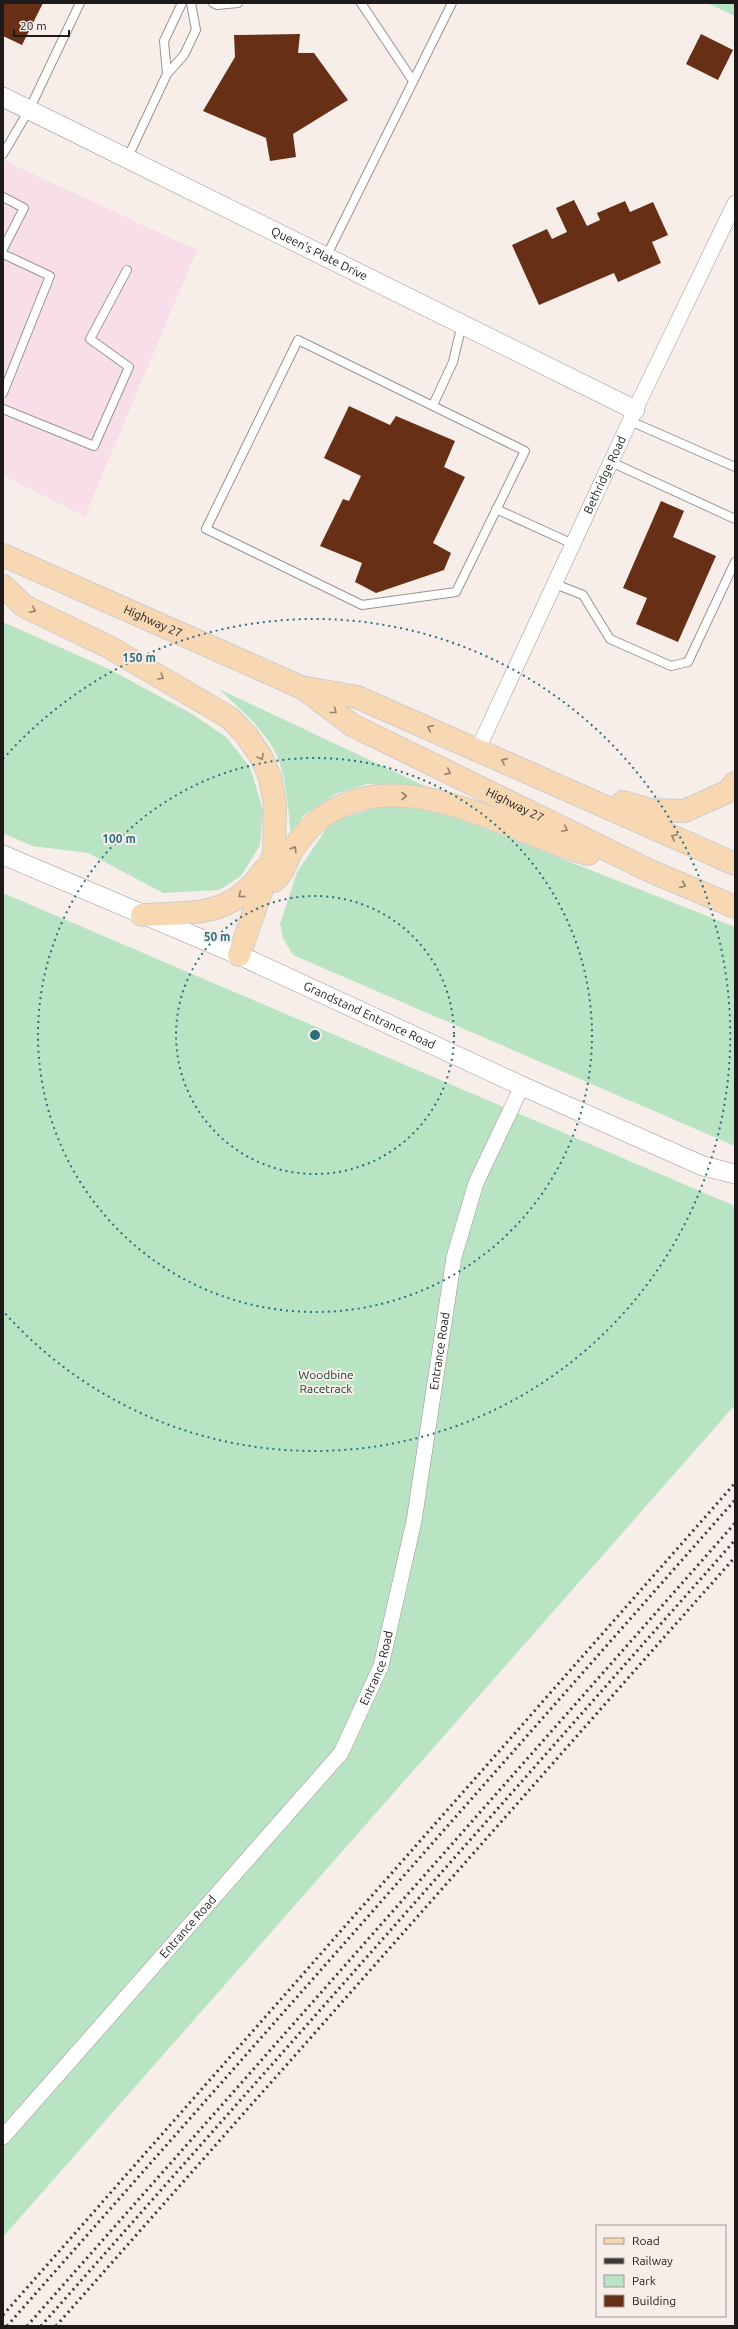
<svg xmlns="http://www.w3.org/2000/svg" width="738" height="2329" font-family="Ubuntu,sans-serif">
  <rect width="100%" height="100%" fill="#f7eeea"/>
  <!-- commercial -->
  <path fill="#f7dee9" d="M 3,160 L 197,250 L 85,516 L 3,476 Z"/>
  <!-- green -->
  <g fill="#b9e4c3">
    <path d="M 707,3 L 735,3 L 735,16 Z"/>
    <path d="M 3,622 L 109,669 L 192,714 L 226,737 L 250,767 L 263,810 L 260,845 L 241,876 L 219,890 L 163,893 L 88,853 L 32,846 L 3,833 Z"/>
    <path d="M 219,689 L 429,788 L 367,784 L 335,794 L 303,816 L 291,835 C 288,809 286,770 273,748 C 259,725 238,707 219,689 Z"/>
    <path d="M 391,802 L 461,819 L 735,927 L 735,1146 L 293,955 L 283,938 L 280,924 L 297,872 L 331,822 Z"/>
    <path d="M 3,893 L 735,1206 L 735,1405 L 3,2237 Z"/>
  </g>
  <!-- building -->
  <g fill="#672f15">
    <path d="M 3,3 L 43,3 L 22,45 L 3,36 Z"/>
    <path d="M 300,34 L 298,53 L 314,53 L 348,100 L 293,134 L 296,157 L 270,161 L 266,138 L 203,111 L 235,57 L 234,35 Z"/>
    <path d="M 701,34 L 733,50 L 718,80 L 686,64 Z"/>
    <path d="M 574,200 L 587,226 L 600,220 L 597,213 L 625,201 L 630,212 L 653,202 L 668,235 L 652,242 L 661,263 L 618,282 L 614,273 L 539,305 L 512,245 L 547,229 L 552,239 L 567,232 L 556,208 Z"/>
    <path d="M 349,406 L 390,425 L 396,416 L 455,441 L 444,467 L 465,477 L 433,543 L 451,553 L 444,570 L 376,593 L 355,582 L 362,563 L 320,546 L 343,499 L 349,501 L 361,476 L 324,458 Z"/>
    <path d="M 661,501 L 684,511 L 673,537 L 716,556 L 678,642 L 636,624 L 647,598 L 623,588 Z"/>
  </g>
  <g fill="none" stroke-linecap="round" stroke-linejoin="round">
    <defs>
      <g id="service">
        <path d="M 213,3 L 217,5 L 238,3"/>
        <path d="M 361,3 L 413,81"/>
        <path d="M 167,74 L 164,41 L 182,3"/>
        <path d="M 3,154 L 29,110 L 80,3"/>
        <path d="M 127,159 L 167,74 L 184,55 L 196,30 L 191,3"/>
        <path d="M 3,197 L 24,208 L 3,249"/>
        <path d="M 3,254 L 50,276 L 3,393"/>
        <path d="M 326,257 L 452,3"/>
        <path d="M 298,340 L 525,451 L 456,592 L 362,605 L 206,529 Z"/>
        <path d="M 433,405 L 453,362 L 462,324"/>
        <path d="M 3,409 L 94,446 L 129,367 L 90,339 L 127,270"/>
        <path d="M 630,421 L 735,467"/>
        <path d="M 611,462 L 735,519"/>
        <path d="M 496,509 L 573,544"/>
        <path d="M 555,584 L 583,595 L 610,639 L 671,666 L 688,662 L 735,562"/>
      </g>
      <g id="minor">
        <path id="s1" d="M 478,749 L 635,410 L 735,203"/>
        <path id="s2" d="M 3,2137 L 341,1753 L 381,1666 L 414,1521 L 454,1257 L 476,1183 L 522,1086"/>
      </g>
      <g id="tertiary">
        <path id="s3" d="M 3,97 L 635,410"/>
        <path id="s4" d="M 3,855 L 239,955 L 522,1086 L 703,1166 L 735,1174"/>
      </g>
      <g id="primary">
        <path id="s5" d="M 3,555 L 303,688 L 352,725 L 648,870 L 735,907"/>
        <path d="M 3,586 L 24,606 L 109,647 L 230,718 L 247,736 L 261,757 L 270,777 L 275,804 L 274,854 L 239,955"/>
        <path d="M 306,688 L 357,697 L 735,864"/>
        <path d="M 623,802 L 650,810 L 684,811 L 727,792 L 735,783"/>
        <path d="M 274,881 C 284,873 286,861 292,850 C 301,837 312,824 325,815 C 404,761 510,833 588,854"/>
        <path d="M 142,915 C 194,912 231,918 264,870"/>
      </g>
    </defs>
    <!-- service casing -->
    <use href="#service" stroke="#9c9390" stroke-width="10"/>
    <!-- minor casing -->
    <use href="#minor" stroke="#9c9390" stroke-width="16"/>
    <!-- tertiary casing -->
    <use href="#tertiary" stroke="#9c9390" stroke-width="20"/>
    <!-- primary casing -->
    <use href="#primary" stroke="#cdcdcc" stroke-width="24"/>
    <!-- service -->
    <use href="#service" stroke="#fff" stroke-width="8"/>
    <!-- minor -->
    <use href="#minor" stroke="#fff" stroke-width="15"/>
    <!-- tertiary -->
    <use href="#tertiary" stroke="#fff" stroke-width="19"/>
    <!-- primary -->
    <use href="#primary" stroke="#f8d7b3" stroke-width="22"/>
    <!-- rail -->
    <g stroke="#3b3836" stroke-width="3" stroke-dasharray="2 4" stroke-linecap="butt">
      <path d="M 3,2315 L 735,1483"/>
      <path d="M 7,2326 L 735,1500"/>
      <path d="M 27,2326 L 735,1523"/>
      <path d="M 41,2326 L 735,1540"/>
      <path d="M 56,2326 L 735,1557"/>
    </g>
  </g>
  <!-- one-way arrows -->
  <defs><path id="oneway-chevron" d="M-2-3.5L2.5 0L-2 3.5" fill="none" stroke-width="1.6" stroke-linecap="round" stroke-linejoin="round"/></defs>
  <g stroke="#95826e">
    <use href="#oneway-chevron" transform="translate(33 610) rotate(26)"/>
    <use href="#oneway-chevron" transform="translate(161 677) rotate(31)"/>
    <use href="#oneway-chevron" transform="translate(334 711) rotate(38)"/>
    <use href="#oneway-chevron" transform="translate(430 728) rotate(-156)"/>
    <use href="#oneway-chevron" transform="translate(261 757) rotate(60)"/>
    <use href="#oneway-chevron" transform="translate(504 761) rotate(-156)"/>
    <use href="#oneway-chevron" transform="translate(448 772) rotate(26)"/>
    <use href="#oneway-chevron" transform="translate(404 796)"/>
    <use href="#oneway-chevron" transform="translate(565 829) rotate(26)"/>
    <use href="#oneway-chevron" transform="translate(674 837) rotate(-156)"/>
    <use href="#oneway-chevron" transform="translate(294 849) rotate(-57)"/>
    <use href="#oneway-chevron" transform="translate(683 885) rotate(23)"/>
    <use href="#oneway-chevron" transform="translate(241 895) rotate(143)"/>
  </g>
  <!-- distance rings -->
  <g fill="none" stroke="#2c6f80" stroke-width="2" stroke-dasharray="2 4">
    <circle cx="315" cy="1035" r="139"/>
    <circle cx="315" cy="1035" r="277"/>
    <path d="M3 759A416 416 0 1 1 3 1311"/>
  </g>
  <g text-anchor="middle" stroke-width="4" stroke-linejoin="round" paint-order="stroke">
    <!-- street labels -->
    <g font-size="12" fill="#1d1a19" stroke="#f7eeea">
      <text dy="4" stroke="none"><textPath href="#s3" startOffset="353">Queen's Plate Drive</textPath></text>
      <text dy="4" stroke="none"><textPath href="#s1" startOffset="302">Bethridge Road</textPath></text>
      <text dy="4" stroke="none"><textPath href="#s5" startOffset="164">Highway 27</textPath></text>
      <text dy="4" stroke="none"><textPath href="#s5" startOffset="571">Highway 27</textPath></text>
      <text dy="4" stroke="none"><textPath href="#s4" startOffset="400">Grandstand Entrance Road</textPath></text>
      <text dy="4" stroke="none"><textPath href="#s2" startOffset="928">Entrance Road</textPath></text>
      <text dy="4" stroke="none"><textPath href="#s2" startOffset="604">Entrance Road</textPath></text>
      <text dy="4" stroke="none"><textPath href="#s2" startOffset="280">Entrance Road</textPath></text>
    </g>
    <!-- park labels -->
    <g font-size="12" fill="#0f3e20" stroke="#f7eeea">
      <text x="326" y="1379">Woodbine<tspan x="326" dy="14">Racetrack</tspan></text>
    </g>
  </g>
  <circle cx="315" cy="1035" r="6" fill="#2c6f80" stroke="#f7eeea" stroke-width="2"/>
  <g font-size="12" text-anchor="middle" font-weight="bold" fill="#2c6f80" stroke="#f7eeea" stroke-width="4" stroke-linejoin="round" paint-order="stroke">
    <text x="139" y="662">150 m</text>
    <text x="119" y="843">100 m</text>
    <text x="217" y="941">50 m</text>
  </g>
  <!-- border -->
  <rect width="738" height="2329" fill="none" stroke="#1d1a19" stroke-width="8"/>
  <!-- legend -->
  <rect x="596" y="2225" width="130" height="92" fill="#f7eeea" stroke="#a09996"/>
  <rect x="604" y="2238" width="20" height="6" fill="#f8d7b3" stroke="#a09996"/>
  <text x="632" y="2245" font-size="12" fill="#1d1a19">Road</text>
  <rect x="604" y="2258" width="20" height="6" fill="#3b3836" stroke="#a09996"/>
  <text x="632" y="2265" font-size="12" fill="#1d1a19">Railway</text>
  <rect x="604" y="2275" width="20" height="12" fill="#b9e4c3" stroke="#a09996"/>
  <text x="632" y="2285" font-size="12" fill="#1d1a19">Park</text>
  <rect x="604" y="2295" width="20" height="12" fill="#672f15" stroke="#a09996"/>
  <text x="632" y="2305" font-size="12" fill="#1d1a19">Building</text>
  <!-- scale -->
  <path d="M14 30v6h55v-6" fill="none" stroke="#1d1a19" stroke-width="2"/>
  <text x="20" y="30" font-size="12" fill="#1d1a19" stroke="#f7eeea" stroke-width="3" paint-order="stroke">20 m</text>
</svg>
